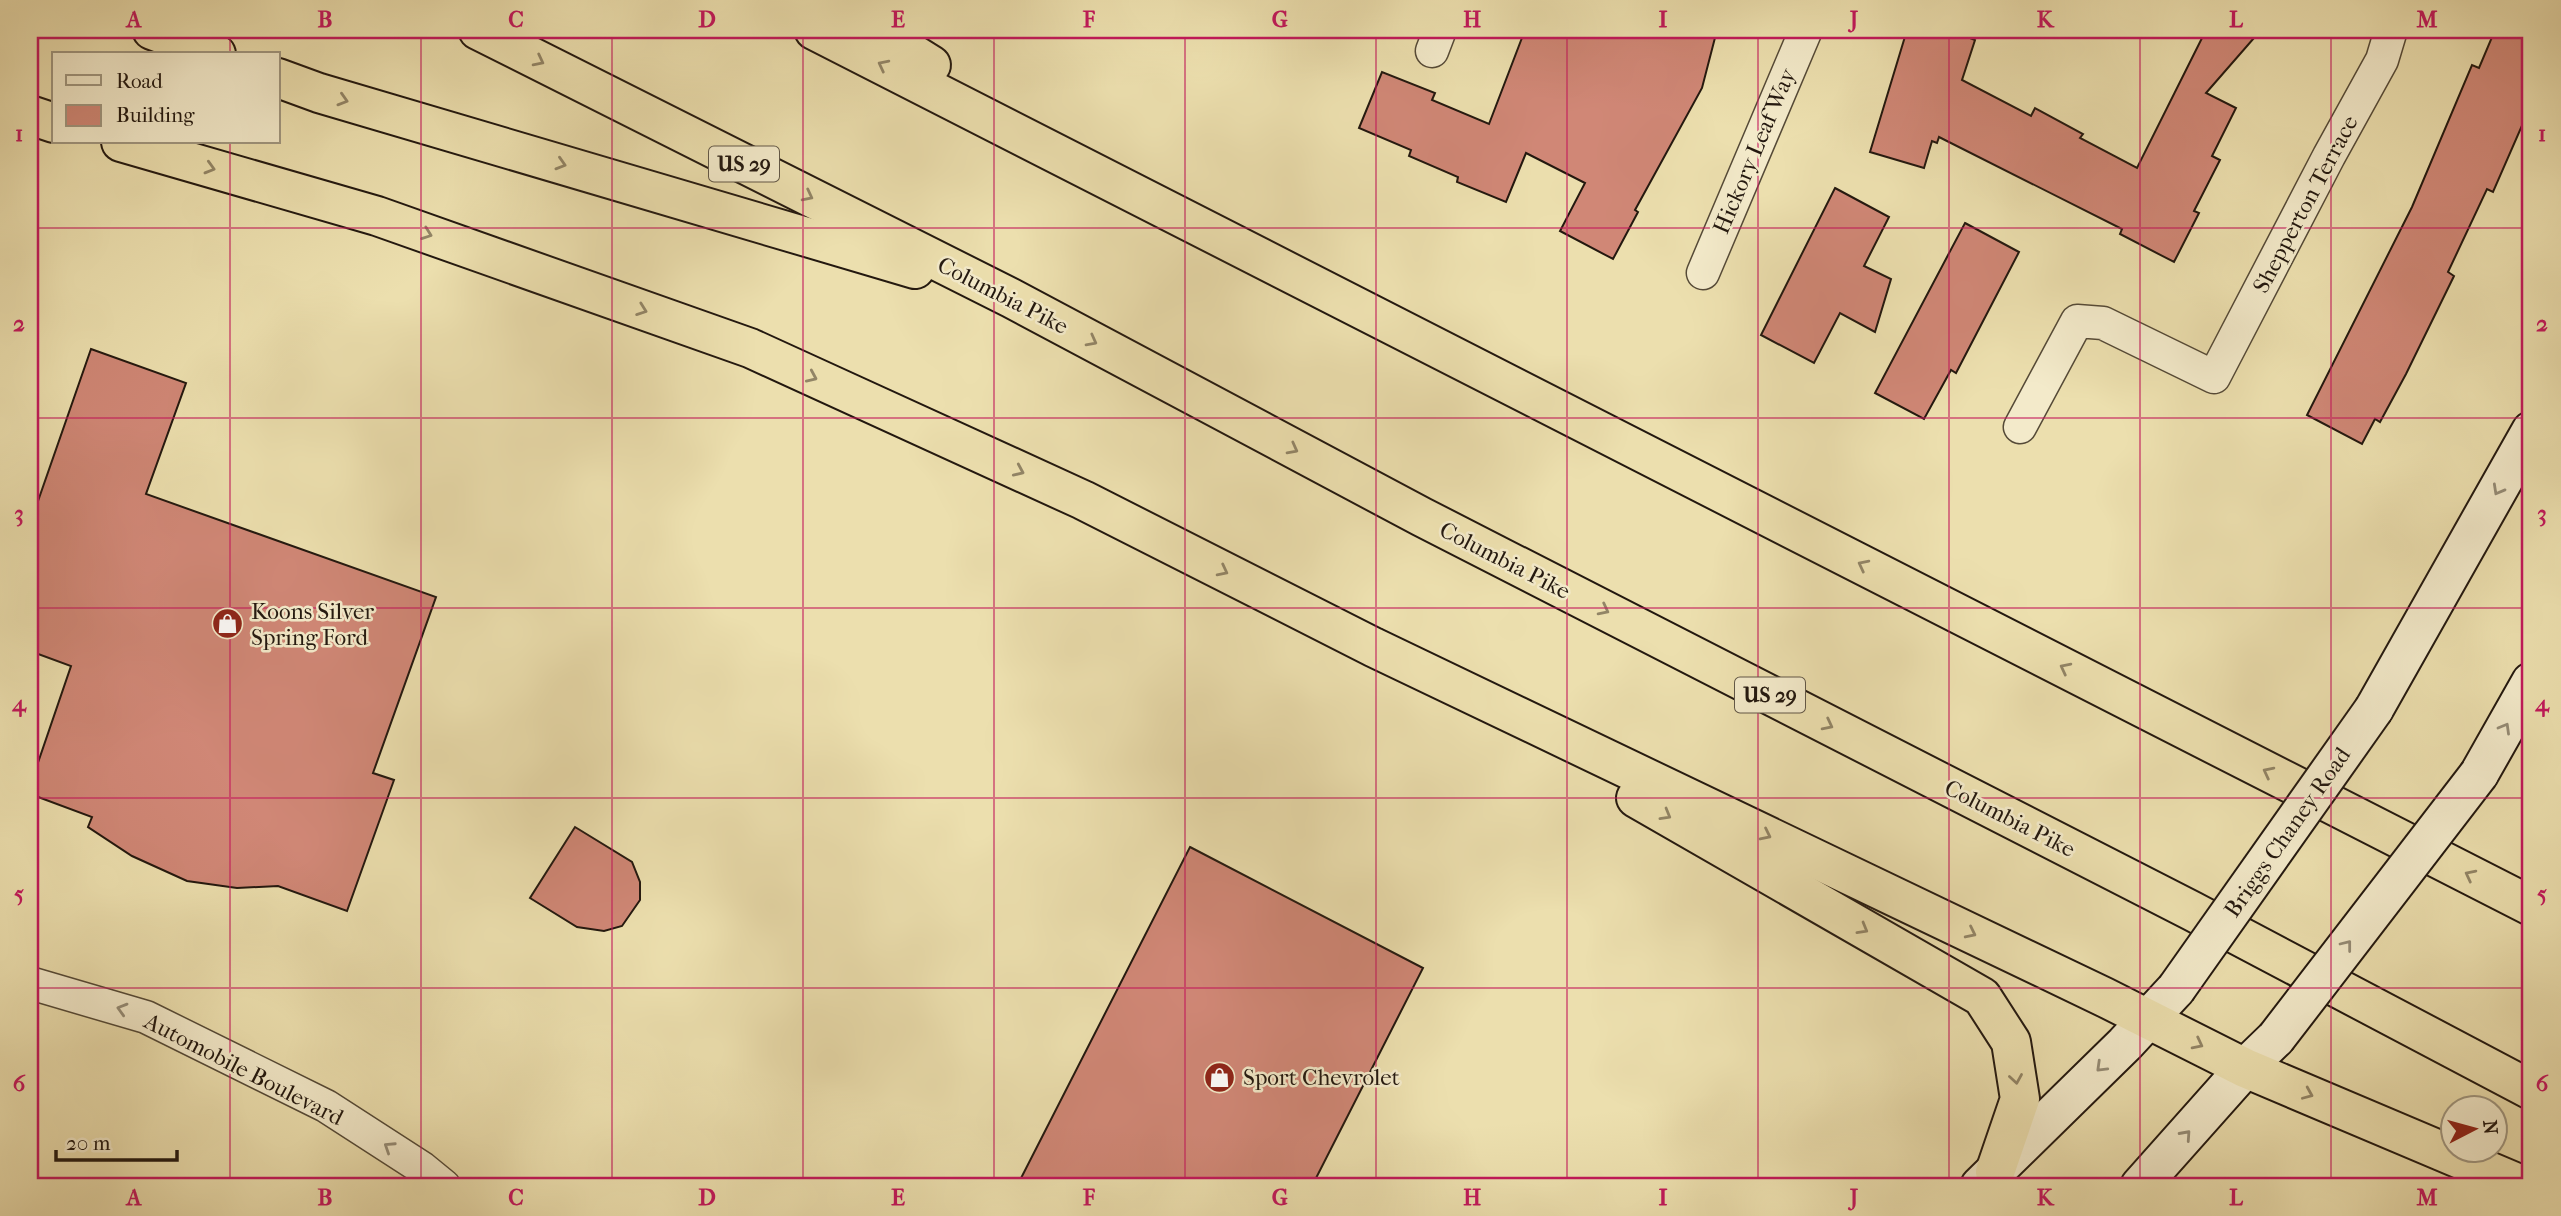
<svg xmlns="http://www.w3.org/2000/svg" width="2561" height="1216" font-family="'IM FELL French Canon',serif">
  <rect width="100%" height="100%" fill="#ecdfae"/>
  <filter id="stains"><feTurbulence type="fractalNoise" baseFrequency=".00286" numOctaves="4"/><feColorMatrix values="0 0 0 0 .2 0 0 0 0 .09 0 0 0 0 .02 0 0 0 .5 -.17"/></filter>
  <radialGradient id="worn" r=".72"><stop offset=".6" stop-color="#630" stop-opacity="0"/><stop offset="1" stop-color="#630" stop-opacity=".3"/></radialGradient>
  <!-- building -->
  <g fill="#d08776" stroke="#23180f" stroke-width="2">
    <path d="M 1525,30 L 1717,30 L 1702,88 L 1635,210 L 1638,212 L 1613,259 L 1560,231 L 1585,183 L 1526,153 L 1506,202 L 1457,182 L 1458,177 L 1409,156 L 1411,150 L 1359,128 L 1382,72 L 1435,93 L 1432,100 L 1489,124 Z"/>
    <path d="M 1907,30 L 1969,30 L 1967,37 L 1975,40 L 1962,80 L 2031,116 L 2035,108 L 2083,134 L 2080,138 L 2137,168 L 2206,30 L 2261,30 L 2206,93 L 2236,108 L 2212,156 L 2220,160 L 2194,211 L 2199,213 L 2174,262 L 2120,234 L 2122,229 L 1939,137 L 1937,143 L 1932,141 L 1924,168 L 1870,152 Z"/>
    <path d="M 2495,30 L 2531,30 L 2531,105 L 2493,192 L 2487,189 L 2448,272 L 2454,276 L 2406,374 L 2380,422 L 2375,419 L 2362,444 L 2307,415 L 2412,207 L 2472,65 L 2479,68 Z"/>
    <path d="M 1835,188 L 1889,217 L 1864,266 L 1891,279 L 1875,332 L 1840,313 L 1814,363 L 1761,335 Z"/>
    <path d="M 1965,223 L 2019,252 L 1956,373 L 1951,370 L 1924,419 L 1875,393 Z"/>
    <path d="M 91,349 L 186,383 L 146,494 L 436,597 L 373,773 L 394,780 L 347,911 L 278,886 L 237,888 L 187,881 L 132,856 L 88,827 L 92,817 L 30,794 L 30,786 L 71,666 L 30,651 L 30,524 Z"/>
    <path d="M 575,827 L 632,862 L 640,882 L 640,900 L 622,926 L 604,931 L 577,927 L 530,898 Z"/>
    <path d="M 1190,847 L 1423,968 L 1312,1186 L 1017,1186 Z"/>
  </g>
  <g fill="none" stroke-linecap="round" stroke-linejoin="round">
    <defs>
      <g id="street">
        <path d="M 1432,51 L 1440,30"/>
        <path d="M 1703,273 L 1806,30"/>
        <path d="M 2020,427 L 2077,321 L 2103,323 L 2214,377 L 2329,156 L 2382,60 L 2391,30"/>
        <path d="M 30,983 L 146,1017 L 326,1106 L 422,1168 L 444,1186"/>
      </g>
      <g id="secondary">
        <path d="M 2374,709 L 2531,431"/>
        <path d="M 2479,774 L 2531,682"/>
        <path d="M 1980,1186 L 2125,1044 L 2176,989"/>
        <path d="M 2140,1186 L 2245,1068 L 2276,1038"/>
      </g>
      <g id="highway">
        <path d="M 152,30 L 216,54"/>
        <path d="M 478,30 L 1011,298 L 1422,517 L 2192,911 L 2531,1090"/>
        <path d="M 814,30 L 2531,906"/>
        <path d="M 875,30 L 931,65"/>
        <path d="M 278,78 L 319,93 L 915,269"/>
        <path d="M 30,115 L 54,123"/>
        <path d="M 121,142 L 377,216 L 750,348 L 1083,500 L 1373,647 L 2104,997 L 2245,1068 L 2524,1186"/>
        <path d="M 1636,798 L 1982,997 L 2011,1042 L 2020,1099 L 1995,1172"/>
      </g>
    </defs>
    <!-- street casing -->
    <use href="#street" stroke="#554a37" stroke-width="35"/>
    <!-- secondary casing -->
    <use href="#secondary" stroke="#23180f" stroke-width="42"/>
    <!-- highway casing -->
    <use href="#highway" stroke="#23180f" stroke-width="42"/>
    <!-- street -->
    <use href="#street" stroke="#f3eaca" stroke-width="32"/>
    <!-- secondary -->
    <use href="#secondary" stroke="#f3eaca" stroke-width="38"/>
    <!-- highway -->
    <use href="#highway" stroke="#ecdfae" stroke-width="38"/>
    <defs>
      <g id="secondary-bridge">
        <path d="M 2176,989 L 2374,709"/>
        <path d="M 2276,1038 L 2479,774"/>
      </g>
    </defs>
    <!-- secondary-bridge casing -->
    <use href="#secondary-bridge" stroke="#23180f" stroke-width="42" stroke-linecap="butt"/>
    <!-- secondary-bridge -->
    <use href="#secondary-bridge" stroke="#f3eaca" stroke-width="38"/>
  </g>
  <!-- one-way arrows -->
  <defs><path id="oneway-chevron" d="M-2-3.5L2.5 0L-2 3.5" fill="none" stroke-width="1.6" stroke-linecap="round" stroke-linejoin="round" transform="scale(1.75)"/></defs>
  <g stroke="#928566">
    <use href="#oneway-chevron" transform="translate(539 61) rotate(27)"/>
    <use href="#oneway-chevron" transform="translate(883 65) rotate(-153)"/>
    <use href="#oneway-chevron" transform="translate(343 100) rotate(17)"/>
    <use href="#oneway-chevron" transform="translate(561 164) rotate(17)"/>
    <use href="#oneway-chevron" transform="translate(210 168) rotate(16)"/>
    <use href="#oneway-chevron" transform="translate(808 196) rotate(27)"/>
    <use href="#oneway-chevron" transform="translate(427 234) rotate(20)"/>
    <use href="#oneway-chevron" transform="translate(642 310) rotate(20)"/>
    <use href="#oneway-chevron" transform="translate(1092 341) rotate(28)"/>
    <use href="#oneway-chevron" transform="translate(812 377) rotate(24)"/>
    <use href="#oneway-chevron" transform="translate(1293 449) rotate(28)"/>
    <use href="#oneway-chevron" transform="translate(1019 471) rotate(24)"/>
    <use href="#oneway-chevron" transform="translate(1863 565) rotate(-153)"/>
    <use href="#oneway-chevron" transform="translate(1223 571) rotate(27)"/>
    <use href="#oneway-chevron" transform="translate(1604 610) rotate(27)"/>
    <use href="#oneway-chevron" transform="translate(2065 668) rotate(-153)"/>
    <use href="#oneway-chevron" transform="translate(1828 725) rotate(27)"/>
    <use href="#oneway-chevron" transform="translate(2268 772) rotate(-153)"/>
    <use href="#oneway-chevron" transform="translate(1666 815) rotate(30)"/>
    <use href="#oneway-chevron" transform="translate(1766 835) rotate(26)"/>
    <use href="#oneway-chevron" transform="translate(2470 875) rotate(-153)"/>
    <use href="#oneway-chevron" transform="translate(1863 929) rotate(30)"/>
    <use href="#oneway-chevron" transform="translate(1971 933) rotate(26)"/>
    <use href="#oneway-chevron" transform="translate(2198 1044) rotate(27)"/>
    <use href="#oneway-chevron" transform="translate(2016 1079) rotate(81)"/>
    <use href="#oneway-chevron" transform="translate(2308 1094) rotate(23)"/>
  </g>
  <g stroke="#958c76">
    <use href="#oneway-chevron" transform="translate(2498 490) rotate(119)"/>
    <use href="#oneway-chevron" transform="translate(2505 728) rotate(-60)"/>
    <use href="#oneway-chevron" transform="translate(2347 945) rotate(-52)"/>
    <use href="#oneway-chevron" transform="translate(122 1009) rotate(-164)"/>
    <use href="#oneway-chevron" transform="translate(2101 1067) rotate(136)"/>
    <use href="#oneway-chevron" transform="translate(2186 1135) rotate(-48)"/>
    <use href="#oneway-chevron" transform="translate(389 1147) rotate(-147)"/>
  </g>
  <!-- grid -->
  <path fill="none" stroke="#c2185b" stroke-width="2" stroke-opacity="0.55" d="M 230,30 L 230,54M 421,30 L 421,1186M 612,30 L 612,1186M 803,30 L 803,1186M 994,30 L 994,1186M 1185,30 L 1185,1186M 1376,30 L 1376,1186M 1567,30 L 1567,1186M 1758,30 L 1758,1186M 1949,30 L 1949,1186M 2140,30 L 2140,1186M 2331,30 L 2331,1186M 230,142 L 230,1186M 30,228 L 2531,228M 30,418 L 2531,418M 30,608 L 2531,608M 30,798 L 2531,798M 30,988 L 2531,988"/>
  <!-- icons -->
  <defs>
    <symbol id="shop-disc" viewBox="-11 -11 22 22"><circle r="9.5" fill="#8f2418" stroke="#f3eaca"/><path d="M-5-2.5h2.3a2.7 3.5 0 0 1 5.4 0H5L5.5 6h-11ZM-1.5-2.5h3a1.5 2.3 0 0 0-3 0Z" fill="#fff"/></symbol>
  </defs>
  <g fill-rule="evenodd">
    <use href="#shop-disc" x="210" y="606" width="35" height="35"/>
    <use href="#shop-disc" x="1202" y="1060" width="35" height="35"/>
  </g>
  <g text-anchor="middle" stroke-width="5" stroke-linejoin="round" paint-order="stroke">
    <!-- shield labels -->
    <g fill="#f3eaca" stroke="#615747" stroke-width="2">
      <rect x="709" y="146.5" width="70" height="35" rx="5"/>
      <rect x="1735" y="677.5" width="70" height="35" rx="5"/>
    </g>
    <g font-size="21" font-weight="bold" fill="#23180f">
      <text x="744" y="171">US 29</text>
      <text x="1770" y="702">US 29</text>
    </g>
    <!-- street labels -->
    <g font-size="23" fill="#23180f" stroke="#f3eaca">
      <text transform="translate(1754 151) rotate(-67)" y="8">Hickory Leaf Way</text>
      <text transform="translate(2305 204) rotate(-62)" y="8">Shepperton Terrace</text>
      <text transform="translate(1003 295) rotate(27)" y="8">Columbia Pike</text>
      <text transform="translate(1505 560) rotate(27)" y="8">Columbia Pike</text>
      <text transform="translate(2010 818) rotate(27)" y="8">Columbia Pike</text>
      <text transform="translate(2287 832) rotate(-55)" y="8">Briggs Chaney Road</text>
      <text transform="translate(244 1069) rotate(27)" y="8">Automobile Boulevard</text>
    </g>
    <!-- poi labels -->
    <g font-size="23" fill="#23180f" stroke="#f3eaca" text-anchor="start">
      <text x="251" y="619">Koons Silver<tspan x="251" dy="26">Spring Ford</tspan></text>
      <text x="1243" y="1085">Sport Chevrolet</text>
    </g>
  </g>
  <!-- margin -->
  <rect width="2561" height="1216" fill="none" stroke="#ecdfae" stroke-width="77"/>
  <!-- legend -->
  <rect x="52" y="52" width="228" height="91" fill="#f3eaca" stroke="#a0967f" stroke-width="2"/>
  <rect x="66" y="75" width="35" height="10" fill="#f3eaca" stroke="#a0967f" stroke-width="2"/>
  <text x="116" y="88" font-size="21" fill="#23180f">Road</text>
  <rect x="66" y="105" width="35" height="21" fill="#d08776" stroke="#a0967f" stroke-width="2"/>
  <text x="116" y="122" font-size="21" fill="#23180f">Building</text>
  <!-- north arrow -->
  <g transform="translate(2474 1129) rotate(84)"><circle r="33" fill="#f3eaca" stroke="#a0967f" stroke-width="2"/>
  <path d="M0-5L12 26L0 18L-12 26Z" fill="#8f2418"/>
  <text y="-10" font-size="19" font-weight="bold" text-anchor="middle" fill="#23180f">N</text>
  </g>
  <!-- scale -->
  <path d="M56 1150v10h121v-10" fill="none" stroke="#23180f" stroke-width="3.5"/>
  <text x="66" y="1150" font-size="21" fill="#23180f" stroke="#f3eaca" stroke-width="5" paint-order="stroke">20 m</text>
  <rect x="38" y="38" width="2484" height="1140" fill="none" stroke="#c2185b" stroke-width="2.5"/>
  <g font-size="23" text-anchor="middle" font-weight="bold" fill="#c2185b">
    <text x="134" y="27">A</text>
    <text x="325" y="27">B</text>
    <text x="516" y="27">C</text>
    <text x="707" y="27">D</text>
    <text x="898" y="27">E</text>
    <text x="1089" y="27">F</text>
    <text x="1280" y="27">G</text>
    <text x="1472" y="27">H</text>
    <text x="1663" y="27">I</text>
    <text x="1854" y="27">J</text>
    <text x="2045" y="27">K</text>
    <text x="2236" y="27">L</text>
    <text x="2427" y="27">M</text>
    <text x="19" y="141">1</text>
    <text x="2542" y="141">1</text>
    <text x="19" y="331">2</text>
    <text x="2542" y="331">2</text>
    <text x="19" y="521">3</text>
    <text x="2542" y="521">3</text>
    <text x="19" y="711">4</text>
    <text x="2542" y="711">4</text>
    <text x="19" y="901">5</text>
    <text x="2542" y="901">5</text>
    <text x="19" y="1091">6</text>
    <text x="2542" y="1091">6</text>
    <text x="134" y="1205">A</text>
    <text x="325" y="1205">B</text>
    <text x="516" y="1205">C</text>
    <text x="707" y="1205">D</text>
    <text x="898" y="1205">E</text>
    <text x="1089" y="1205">F</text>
    <text x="1280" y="1205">G</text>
    <text x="1472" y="1205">H</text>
    <text x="1663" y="1205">I</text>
    <text x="1854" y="1205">J</text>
    <text x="2045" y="1205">K</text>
    <text x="2236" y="1205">L</text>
    <text x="2427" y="1205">M</text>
  </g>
  <rect width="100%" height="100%" filter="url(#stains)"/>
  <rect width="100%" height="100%" fill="url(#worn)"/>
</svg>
